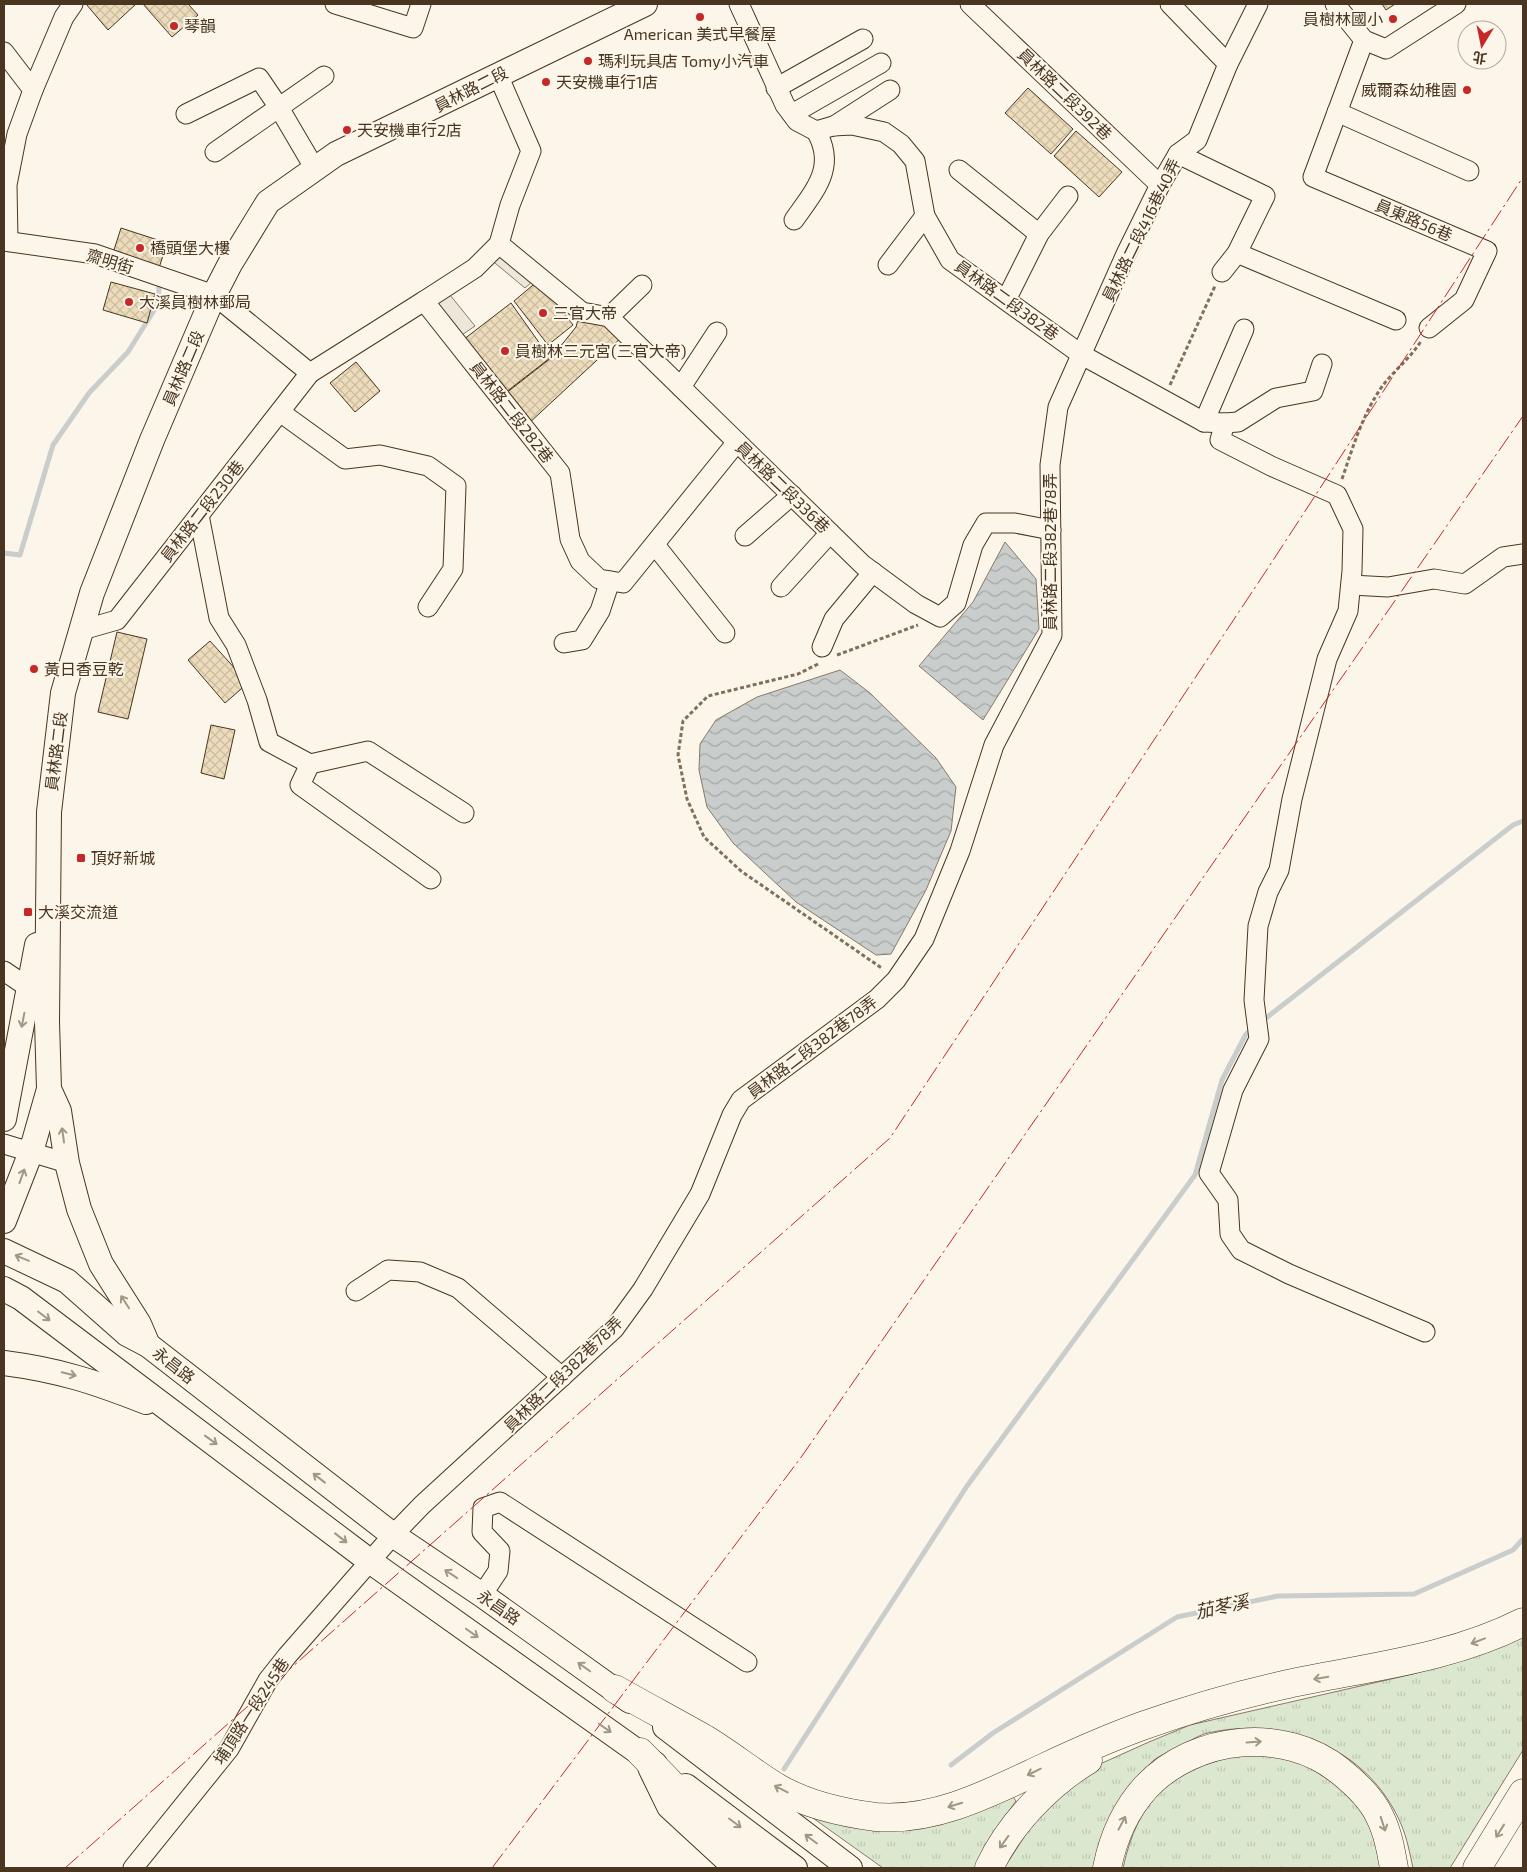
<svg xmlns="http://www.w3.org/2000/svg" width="1527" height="1872" font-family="'Exo 2','Noto Sans TC',sans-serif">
  <defs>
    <pattern id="grass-tufts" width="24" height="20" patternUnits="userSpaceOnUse" patternTransform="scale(1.25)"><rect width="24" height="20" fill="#dce7d0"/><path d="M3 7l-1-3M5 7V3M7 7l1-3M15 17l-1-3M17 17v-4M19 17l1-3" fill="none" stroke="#bec7b2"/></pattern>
    <pattern id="water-waves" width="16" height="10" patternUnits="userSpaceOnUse" patternTransform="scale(1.25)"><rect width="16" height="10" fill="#c9cecd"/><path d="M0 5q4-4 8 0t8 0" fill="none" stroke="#a5a8a6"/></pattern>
    <pattern id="building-cross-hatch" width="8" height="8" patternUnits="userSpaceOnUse" patternTransform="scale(1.25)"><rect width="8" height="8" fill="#ecdcbc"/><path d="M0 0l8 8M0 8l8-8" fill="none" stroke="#ccbda1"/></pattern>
  </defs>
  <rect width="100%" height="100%" fill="#fbf6e9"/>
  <!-- grass -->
  <g fill="url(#grass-tufts)" stroke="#887966">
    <path d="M 1523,1636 L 1523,1750 L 1450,1868 L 1413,1868 C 1410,1854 1407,1838 1401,1824 C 1368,1747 1283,1714 1204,1734 C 1195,1737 1186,1744 1177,1748 C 1170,1752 1160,1755 1154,1760 C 1148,1765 1143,1772 1139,1778 C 1116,1804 1100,1834 1093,1868 L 1004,1868 L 1036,1819 L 1065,1790 L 1100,1764 L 1149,1742 L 1190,1725 L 1413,1674 L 1472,1656 Z"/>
    <path d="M 1237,1755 L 1267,1755 L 1298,1760 L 1347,1792 L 1368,1819 L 1380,1850 L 1381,1868 L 1123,1868 C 1138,1799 1170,1772 1237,1755 Z"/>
    <path d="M 1011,1794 L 1016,1801 L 1001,1822 L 975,1868 L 883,1868 L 796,1806 L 826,1816 Z"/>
  </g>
  <!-- parking -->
  <g fill="#ede7d9" stroke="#887966">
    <path d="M 499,247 L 535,279 L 525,288 L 489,258 Z"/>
    <path d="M 446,290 L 475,326 L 459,337 L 430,300 Z"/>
  </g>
  <!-- water -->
  <g fill="url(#water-waves)" stroke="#887966">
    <path d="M 1005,542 L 1036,579 L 1039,629 L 983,720 L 919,666 L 973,602 Z"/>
    <path d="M 840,670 L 870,693 L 936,758 L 956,787 L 951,831 L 926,890 L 891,954 L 876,955 L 796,902 L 733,843 L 707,807 L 699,770 L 700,744 L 716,720 L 757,697 Z"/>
  </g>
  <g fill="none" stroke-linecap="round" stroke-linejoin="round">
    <!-- stream -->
    <g stroke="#c9cecd" stroke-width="5">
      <path d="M 4,553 L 20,555 L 53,445 L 89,393 L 128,352 L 158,304 L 159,287"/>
      <path d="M 1261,1022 L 1513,825 L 1523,821"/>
      <path d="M 951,1765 L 993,1733 L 1177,1617 L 1278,1596 L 1414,1594 L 1513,1550 L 1523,1539"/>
      <path d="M 784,1769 L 967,1486 L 1195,1175 L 1222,1080 L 1246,1034 L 1253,1029"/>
    </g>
  </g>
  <!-- building -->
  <g fill="url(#building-cross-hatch)" stroke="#4a3520">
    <path d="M 86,4 L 136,4 L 108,30 Z"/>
    <path d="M 143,4 L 188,4 L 198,15 L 172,37 Z"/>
    <path d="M 1382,4 L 1395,4 L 1386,10 Z"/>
    <path d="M 1028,88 L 1073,129 L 1051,154 L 1005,113 Z"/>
    <path d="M 1076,131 L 1122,172 L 1099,197 L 1054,156 Z"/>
    <path d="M 121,228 L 167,243 L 159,268 L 113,253 Z"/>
    <path d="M 539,280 L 573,325 L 548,345 L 514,301 Z"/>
    <path d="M 111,282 L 155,294 L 147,323 L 103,310 Z"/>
    <path d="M 511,303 L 550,358 L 501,396 L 459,343 Z"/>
    <path d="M 579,316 L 606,320 L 623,336 L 527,425 L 501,397 L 551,358 L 576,327 Z"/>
    <path d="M 356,362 L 380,391 L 355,412 L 330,383 Z"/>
    <path d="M 117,632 L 147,639 L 128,719 L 98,712 Z"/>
    <path d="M 210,641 L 248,683 L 225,703 L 188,660 Z"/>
    <path d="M 211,725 L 235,730 L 224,779 L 201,773 Z"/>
  </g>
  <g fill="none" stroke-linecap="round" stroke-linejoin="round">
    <defs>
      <g id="minor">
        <path d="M 335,4 L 413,28 L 421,4"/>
        <path d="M 739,4 L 785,105 L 797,121 L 816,131 L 833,126 L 852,125 L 884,132 L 901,144 L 915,161 L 925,216 L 950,260 L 1082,355 L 1204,422 L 1225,423"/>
        <path d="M 970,4 L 1160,185"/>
        <path d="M 1170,4 L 1228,64"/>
        <path d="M 1335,4 L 1364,40 L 1386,49 L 1456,4"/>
        <path d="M 1364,40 L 1313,177 L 1487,251 L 1464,300 L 1429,328"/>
        <path d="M 4,52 L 33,90 L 17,134 L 7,185 L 8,240"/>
        <path d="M 776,88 L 863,39"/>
        <path d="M 33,90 L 64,17 L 73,4"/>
        <path d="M 1337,112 L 1469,171"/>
        <path d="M 186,114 L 259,78 L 278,106 L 315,169"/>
        <path d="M 792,114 L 881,63"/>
        <path d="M 834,126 L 890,90"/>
        <path d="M 215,152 L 324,76"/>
        <path d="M 1178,154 L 1265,196 L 1237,253 L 1222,272"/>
        <path d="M 959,170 L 1039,234"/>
        <path d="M 794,220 C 815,190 837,167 816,131"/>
        <path d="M 4,241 L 95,254 L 214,295 L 310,373 L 424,301 L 560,473 L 570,539 L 580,561 L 599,579 L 623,583 L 737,442"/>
        <path d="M 499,244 L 582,312 L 609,317 L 863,565 L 916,604 L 940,617 L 956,603 L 973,545 L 986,523 L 1015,523 L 1051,530"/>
        <path d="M 1237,253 L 1396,320"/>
        <path d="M 888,265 L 925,216"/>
        <path d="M 1006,300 L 1039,234 L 1068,196"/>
        <path d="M 424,301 L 475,268 L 499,244 L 510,205 L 531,151 L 498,75"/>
        <path d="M 609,317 L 642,285"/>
        <path d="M 1322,364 L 1313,391 L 1276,398 L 1238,422 L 1225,423 L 1220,440 L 1271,466 L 1337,495 L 1353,529 L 1352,571 L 1348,611 L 1327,659 L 1292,799 L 1279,870 L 1268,892 L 1258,926 L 1254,1000 L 1259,1039 L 1233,1090 L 1209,1173 L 1228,1200 L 1230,1234 L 1241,1250 L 1289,1274 L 1425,1332"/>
        <path d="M 681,387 L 717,332"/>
        <path d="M 280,412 L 345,459 L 380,455 L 428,466 L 456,486 L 453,569 L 428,607"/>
        <path d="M 1204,422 L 1244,329"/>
        <path d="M 199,515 L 219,618 L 236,645 L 257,700 L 269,742 L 310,764 L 368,751 L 464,813"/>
        <path d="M 745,536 L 792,495"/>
        <path d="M 655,545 L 725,633"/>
        <path d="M 1351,585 L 1388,587 L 1434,579 L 1465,584 L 1503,557 L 1523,554"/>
        <path d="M 781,587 L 830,533"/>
        <path d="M 82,630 L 117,620 L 310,373"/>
        <path d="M 564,643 L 582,640 L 600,611 L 610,581"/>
        <path d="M 822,647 L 834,619 L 873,572"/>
        <path d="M 310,764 L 300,785 L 431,879"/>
        <path d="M 4,971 L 29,988"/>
        <path d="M 4,1144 L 67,1163"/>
        <path d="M 356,1291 L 388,1270 L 420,1272 L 458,1288 L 562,1377"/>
        <path d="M 482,1595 L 498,1571 L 500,1551 L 482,1532 L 483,1508 L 500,1502 L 747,1662"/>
        <path d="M 648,1769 L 667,1808 L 732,1868"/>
        <path d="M 133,1868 L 229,1749 L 268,1680 L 287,1656 L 393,1535 L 422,1505 L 614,1329 L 643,1289 L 700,1194 L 732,1115 L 741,1100 L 877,999 L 896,980 L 924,939 L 960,851 L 994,745 L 1052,635 L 1050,465 L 1058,407 L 1126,254 L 1160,185 L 1178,154 L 1197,140 L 1228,64 L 1258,4"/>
      </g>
      <g id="major">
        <path d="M 49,1089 L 59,1111 L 67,1163 L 79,1209 L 101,1264 L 139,1324 L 148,1345"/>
        <path d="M 4,1119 L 37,945"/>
        <path d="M 4,1221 L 31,1152 L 49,1089 L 47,1022 L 49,812 L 63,693 L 92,593 L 152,440 L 214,295 L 230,264 L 268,202 L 336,154 L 645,4"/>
        <path d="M 4,1251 L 67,1281 L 127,1334 L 148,1345 L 393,1535 L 482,1595 L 630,1701"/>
        <path d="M 4,1289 L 21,1298 L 371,1562 L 655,1764"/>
        <path d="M 4,1363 C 59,1370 95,1382 146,1402"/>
        <path d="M 665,1727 L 850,1868"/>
        <path d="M 686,1786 L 795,1868"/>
      </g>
      <g id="highway">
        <path d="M 615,1689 C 645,1706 675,1722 705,1739 C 730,1754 753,1773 778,1788 C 806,1804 844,1813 876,1817 C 935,1822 992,1792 1043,1768 C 1075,1753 1109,1738 1142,1726 C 1190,1709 1238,1695 1288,1684 C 1368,1667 1450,1659 1523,1622"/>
        <path d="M 640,1752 L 710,1824 L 764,1868"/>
        <path d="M 989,1868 C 1009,1825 1047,1785 1088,1760"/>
        <path d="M 1107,1868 C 1113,1838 1125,1810 1146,1787 C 1195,1735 1285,1726 1340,1771 C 1355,1783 1372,1799 1380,1817 C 1388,1833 1391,1851 1394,1868"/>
        <path d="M 1477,1868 L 1523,1793"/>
      </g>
    </defs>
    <!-- minor casing -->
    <use href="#minor" stroke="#4a3520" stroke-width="21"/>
    <!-- major casing -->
    <use href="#major" stroke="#4a3520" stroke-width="26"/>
    <!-- highway casing -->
    <use href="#highway" stroke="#4a3520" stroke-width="29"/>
    <!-- path -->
    <g stroke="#7f6f5c" stroke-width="3" stroke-dasharray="4 2.5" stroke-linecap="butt">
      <path d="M 1170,385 L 1215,286"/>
      <path d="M 1342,479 C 1353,447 1362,416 1381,388 C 1393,371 1410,359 1421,341"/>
      <path d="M 837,655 L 918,625"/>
      <path d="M 818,664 L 798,674 L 708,696 L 683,721 L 678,755 L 687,799 L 704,837 L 741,871 L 883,969"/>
    </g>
    <!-- minor -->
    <use href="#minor" stroke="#fbf6e9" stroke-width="19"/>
    <!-- major -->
    <use href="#major" stroke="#fbf6e9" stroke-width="24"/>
    <!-- highway -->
    <use href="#highway" stroke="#fbf6e9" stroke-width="28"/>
    <!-- power -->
    <g stroke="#c62828" stroke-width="1" stroke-dasharray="18 4 2.5 4" stroke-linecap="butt">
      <path d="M 65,1868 L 890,1138 L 1268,568 L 1523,177"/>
      <path d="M 492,1868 L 802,1456 L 1523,416"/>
    </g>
  </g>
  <!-- one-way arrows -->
  <defs><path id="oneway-shaft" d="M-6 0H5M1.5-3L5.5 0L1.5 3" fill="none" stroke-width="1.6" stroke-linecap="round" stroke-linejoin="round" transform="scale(1.25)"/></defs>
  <g stroke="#a29684">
    <use href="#oneway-shaft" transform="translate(23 1020) rotate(101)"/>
    <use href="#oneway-shaft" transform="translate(63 1135) rotate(-98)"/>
    <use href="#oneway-shaft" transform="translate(22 1176) rotate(-70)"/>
    <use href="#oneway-shaft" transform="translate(22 1258) rotate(-157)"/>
    <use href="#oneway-shaft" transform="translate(125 1302) rotate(-123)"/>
    <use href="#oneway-shaft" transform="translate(44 1316) rotate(37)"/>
    <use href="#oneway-shaft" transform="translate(69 1374) rotate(14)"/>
    <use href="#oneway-shaft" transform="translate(211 1440) rotate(36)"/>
    <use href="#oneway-shaft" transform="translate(319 1478) rotate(-142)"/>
    <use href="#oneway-shaft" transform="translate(341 1538) rotate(38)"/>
    <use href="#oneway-shaft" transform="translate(451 1574) rotate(-146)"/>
    <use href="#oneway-shaft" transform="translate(472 1633) rotate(35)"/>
    <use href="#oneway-shaft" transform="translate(1478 1641) rotate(159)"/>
    <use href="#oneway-shaft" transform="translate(584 1667) rotate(-145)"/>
    <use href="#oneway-shaft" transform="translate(1321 1678) rotate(170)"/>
    <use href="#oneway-shaft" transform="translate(605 1728) rotate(35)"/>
    <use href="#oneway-shaft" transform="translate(1254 1742) rotate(-4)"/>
    <use href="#oneway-shaft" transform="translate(1034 1772) rotate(154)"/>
    <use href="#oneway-shaft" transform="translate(781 1789) rotate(-153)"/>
    <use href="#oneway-shaft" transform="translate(955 1805) rotate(163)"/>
    <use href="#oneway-shaft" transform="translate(735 1823) rotate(37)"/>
    <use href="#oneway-shaft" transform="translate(1122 1823) rotate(-62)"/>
    <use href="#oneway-shaft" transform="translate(1383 1824) rotate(72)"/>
    <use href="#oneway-shaft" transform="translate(1500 1831) rotate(122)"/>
    <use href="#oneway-shaft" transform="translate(811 1839) rotate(-143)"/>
    <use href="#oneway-shaft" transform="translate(1004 1842) rotate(126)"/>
  </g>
  <!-- markers -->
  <g fill="#c62828" stroke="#fbf6e9" stroke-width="2">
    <circle cx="700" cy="17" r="5"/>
    <circle cx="1393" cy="19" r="5"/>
    <circle cx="174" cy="26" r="5"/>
    <circle cx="588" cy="61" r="5"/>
    <circle cx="546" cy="82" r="5"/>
    <circle cx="1467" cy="90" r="5"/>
    <circle cx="347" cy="130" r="5"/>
    <circle cx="140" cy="248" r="5"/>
    <circle cx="129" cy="302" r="5"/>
    <circle cx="543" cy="313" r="5"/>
    <circle cx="505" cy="351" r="5"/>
    <circle cx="34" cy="669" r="5"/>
    <rect x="76" y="853" width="10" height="10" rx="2.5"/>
    <rect x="23" y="907" width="10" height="10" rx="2.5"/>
  </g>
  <g text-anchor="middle" stroke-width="4" stroke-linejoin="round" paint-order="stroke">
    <!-- poi labels -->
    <g font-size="16" fill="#4a3520" stroke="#fbf6e9" text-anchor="start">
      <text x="1383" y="25" text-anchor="end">員樹林國小</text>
      <text x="184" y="32">琴韻</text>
      <text x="700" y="40" text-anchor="middle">American 美式早餐屋</text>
      <text x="598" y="67">瑪利玩具店 Tomy小汽車</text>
      <text x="556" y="88">天安機車行1店</text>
      <text x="1457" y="96" text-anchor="end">威爾森幼稚園</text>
      <text x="357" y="136">天安機車行2店</text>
      <text x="150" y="254">橋頭堡大樓</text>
      <text x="139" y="308">大溪員樹林郵局</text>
      <text x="553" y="319">三官大帝</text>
      <text x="515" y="357">員樹林三元宮(三官大帝)</text>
      <text x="44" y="675">黃日香豆乾</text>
      <text x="91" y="864">頂好新城</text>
      <text x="38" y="918">大溪交流道</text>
    </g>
    <!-- street labels -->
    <g font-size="16" fill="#4a3520" stroke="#fbf6e9">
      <text transform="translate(471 89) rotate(-27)" y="6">員林路二段</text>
      <text transform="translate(1065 94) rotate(44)" y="6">員林路二段392巷</text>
      <text transform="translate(1414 220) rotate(23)" y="6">員東路56巷</text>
      <text transform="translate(1141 230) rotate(-64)" y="6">員林路二段416巷40弄</text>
      <text transform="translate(110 261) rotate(17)" y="6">齋明街</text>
      <text transform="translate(1007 300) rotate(36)" y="6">員林路二段382巷</text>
      <text transform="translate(183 368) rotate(-67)" y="6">員林路二段</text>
      <text transform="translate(512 412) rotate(52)" y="6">員林路二段282巷</text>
      <text transform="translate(783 487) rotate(44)" y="6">員林路二段336巷</text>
      <text transform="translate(202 511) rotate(-52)" y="6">員林路二段230巷</text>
      <text transform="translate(1050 552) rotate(-90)" y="6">員林路二段382巷78弄</text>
      <text transform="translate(56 751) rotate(-83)" y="6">員林路二段</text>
      <text transform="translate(812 1047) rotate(-37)" y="6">員林路二段382巷78弄</text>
      <text transform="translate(174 1365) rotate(38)" y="6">永昌路</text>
      <text transform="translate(563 1374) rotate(-44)" y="6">員林路二段382巷78弄</text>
      <text transform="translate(499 1607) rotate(35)" y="6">永昌路</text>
      <text transform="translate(251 1711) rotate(-57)" y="6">埔頂路一段245巷</text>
    </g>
    <!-- water labels -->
    <g font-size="18" font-style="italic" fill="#4a3520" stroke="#fbf6e9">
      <text transform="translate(1222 1607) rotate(-12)" y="6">茄苳溪</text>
    </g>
  </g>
  <!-- border -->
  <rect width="1527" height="1872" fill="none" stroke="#4a3520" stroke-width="10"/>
  <!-- north arrow -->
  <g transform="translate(1482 45) rotate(190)"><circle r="24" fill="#fbf6e9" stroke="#b4a999"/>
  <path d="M0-4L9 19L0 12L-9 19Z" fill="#c62828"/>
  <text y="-8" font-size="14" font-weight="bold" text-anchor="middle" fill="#4a3520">北</text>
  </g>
</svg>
